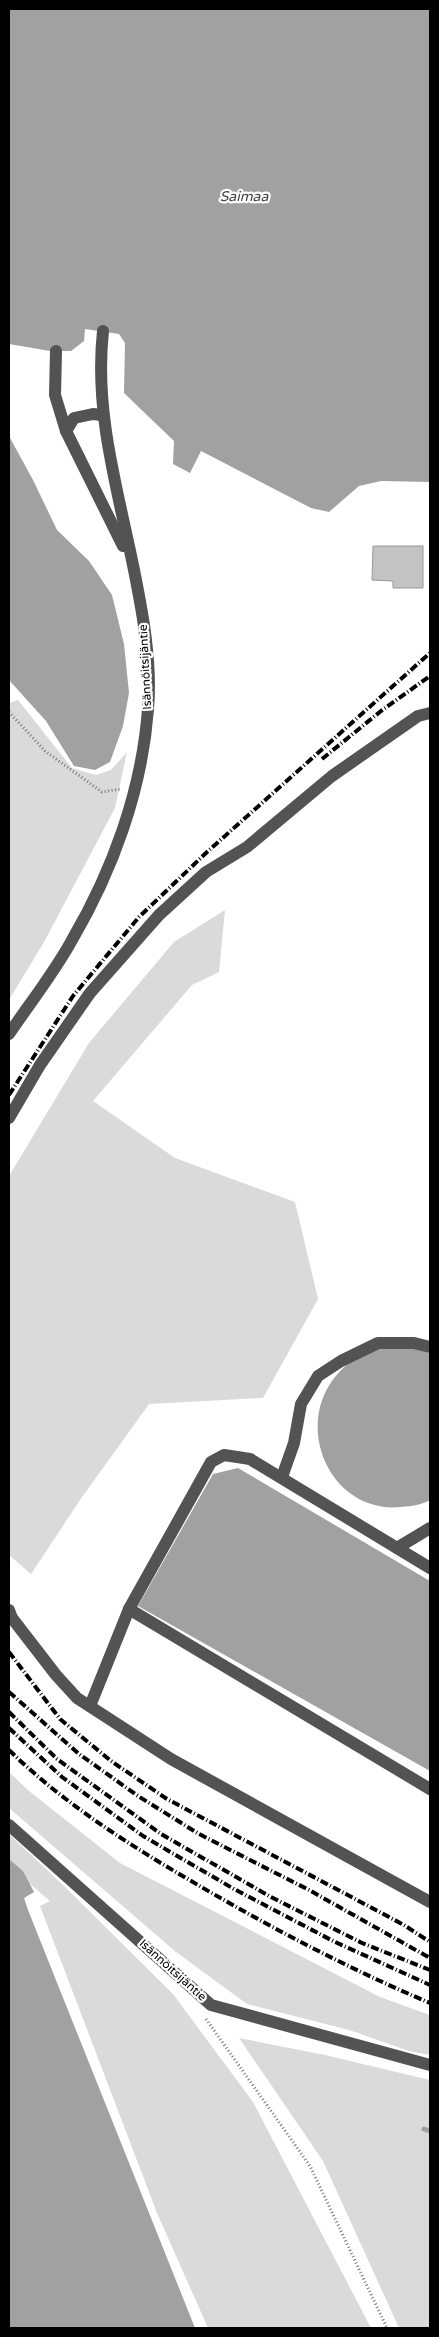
<svg xmlns="http://www.w3.org/2000/svg" width="439" height="2337" font-family="'Varela Round',sans-serif">
  <rect width="100%" height="100%" fill="#fff"/>
  <!-- green -->
  <g fill="#dadada">
    <path d="M 18,700 L 72,768 L 96,775 L 111,770 L 127,752 L 115,808 L 44,942 L 9,1000 L 9,703 Z"/>
    <path d="M 225,910 L 219,972 L 192,985 L 93,1101 L 175,1158 L 295,1202 L 318,1299 L 263,1398 L 149,1404 L 80,1500 L 31,1574 L 9,1555 L 9,1176 L 89,1043 L 174,942 Z"/>
    <path d="M 9,1772 L 29,1791 L 120,1863 L 380,1997 L 430,2015 L 430,2055 L 409,2051 L 349,2030 L 247,2004 L 176,1952 L 9,1808 Z"/>
    <path d="M 9,1834 L 65,1887 L 173,1994 L 253,2102 L 371,2328 L 208,2328 L 157,2213 L 40,1906 L 50,1901 L 29,1883 L 23,1871 L 9,1859 Z"/>
    <path d="M 239,2038 L 325,2055 L 430,2080 L 430,2328 L 399,2328 L 323,2161 Z"/>
  </g>
  <!-- water -->
  <g fill="#a1a1a1">
    <path d="M 9,9 L 430,9 L 430,482 L 381,481 L 359,486 L 329,512 L 311,508 L 201,451 L 190,473 L 173,464 L 174,441 L 124,393 L 125,343 L 119,334 L 85,329 L 84,341 L 71,351 L 50,351 L 9,344 Z"/>
    <path d="M 9,436 L 33,480 L 57,530 L 89,561 L 112,595 L 124,644 L 129,693 L 123,726 L 110,762 L 95,770 L 74,766 L 46,721 L 9,680 Z"/>
    <path d="M 405,1345 L 430,1353 L 430,1500 C 421,1505 412,1506 401,1507 C 332,1514 293,1429 335,1377 C 345,1365 359,1352 375,1349 C 384,1346 395,1346 405,1345 Z"/>
    <path d="M 238,1468 L 430,1581 L 430,1771 L 138,1606 L 213,1474 Z"/>
    <path d="M 9,1859 L 23,1871 L 34,1892 L 24,1898 L 28,1910 L 195,2328 L 9,2328 Z"/>
  </g>
  <g fill="none" stroke-linecap="round" stroke-linejoin="round">
    <!-- stream -->
    <path stroke="#a1a1a1" stroke-width="5" d="M 424,2129 L 430,2131"/>
  </g>
  <!-- building -->
  <path fill="#c3c3c3" stroke="#979797" d="M 373,546 L 423,546 L 423,588 L 393,588 L 393,581 L 372,580 Z"/>
  <g fill="none" stroke-linecap="round" stroke-linejoin="round">
    <!-- path -->
    <g stroke="#757575" stroke-width="3" stroke-dasharray="1 2.5" stroke-linecap="butt">
      <path d="M 9,712 L 45,751 L 102,792 L 121,789"/>
      <path d="M 206,2019 L 310,2166 L 387,2328"/>
    </g>
    <!-- minor -->
    <g stroke="#535353" stroke-width="12">
      <path d="M 56,351 L 55,395 L 66,431 L 123,546"/>
      <path d="M 66,431 L 74,418 L 93,414 L 102,415"/>
      <path d="M 9,1034 C 30,1003 54,973 72,940 C 113,870 142,790 148,709 C 152,663 143,615 134,570 C 118,490 94,413 103,331"/>
      <path d="M 9,1118 L 40,1065 L 90,993 L 159,915 L 206,872 L 247,847 L 332,776 L 418,716 L 430,713"/>
      <path d="M 282,1477 L 294,1443 L 301,1404 L 318,1376 L 341,1361 L 378,1343 L 414,1343 L 430,1347"/>
      <path d="M 397,1548 L 430,1528"/>
      <path d="M 430,1568 L 250,1459 L 224,1455 L 211,1462 L 129,1609 L 430,1789"/>
      <path d="M 9,1610 L 12,1618 L 56,1675 L 77,1698 L 171,1759 L 430,1902"/>
      <path d="M 90,1706 L 129,1609"/>
      <path d="M 9,1825 L 211,2005 L 430,2065"/>
    </g>
    <!-- rail -->
    <g stroke="#000" stroke-width="4" stroke-dasharray="8 2.5 1 2.5" stroke-linecap="butt">
      <path d="M 322,759 L 381,711 L 430,676"/>
      <path d="M 9,1095 L 73,996 L 139,917 L 207,852 L 430,653"/>
      <path d="M 9,1652 L 60,1719 L 111,1761 L 167,1799 L 404,1925 L 430,1942"/>
      <path d="M 9,1692 L 79,1754 L 138,1796 L 199,1834 L 309,1890 L 430,1958"/>
      <path d="M 9,1712 L 57,1759 L 161,1834 L 271,1897 L 362,1943 L 430,1970"/>
      <path d="M 9,1728 L 62,1777 L 143,1836 L 234,1889 L 333,1941 L 430,1985"/>
      <path d="M 9,1750 C 67,1807 139,1851 210,1892 C 281,1933 354,1971 430,2003"/>
    </g>
  </g>
  <g text-anchor="middle" stroke-width="4.5" stroke-linejoin="round" paint-order="stroke">
    <!-- street labels -->
    <g font-size="12" fill="#000" stroke="#fff">
      <text transform="translate(145 667) rotate(-93)" y="4">Isännöitsijäntie</text>
      <text transform="translate(173 1970) rotate(42)" y="4">Isännöitsijäntie</text>
    </g>
    <!-- water labels -->
    <g font-size="14" font-style="italic" fill="#424242" stroke="#fff">
      <text x="244" y="201">Saimaa</text>
    </g>
  </g>
  <!-- border -->
  <rect width="439" height="2337" fill="none" stroke="#000000" stroke-width="20"/>
</svg>
